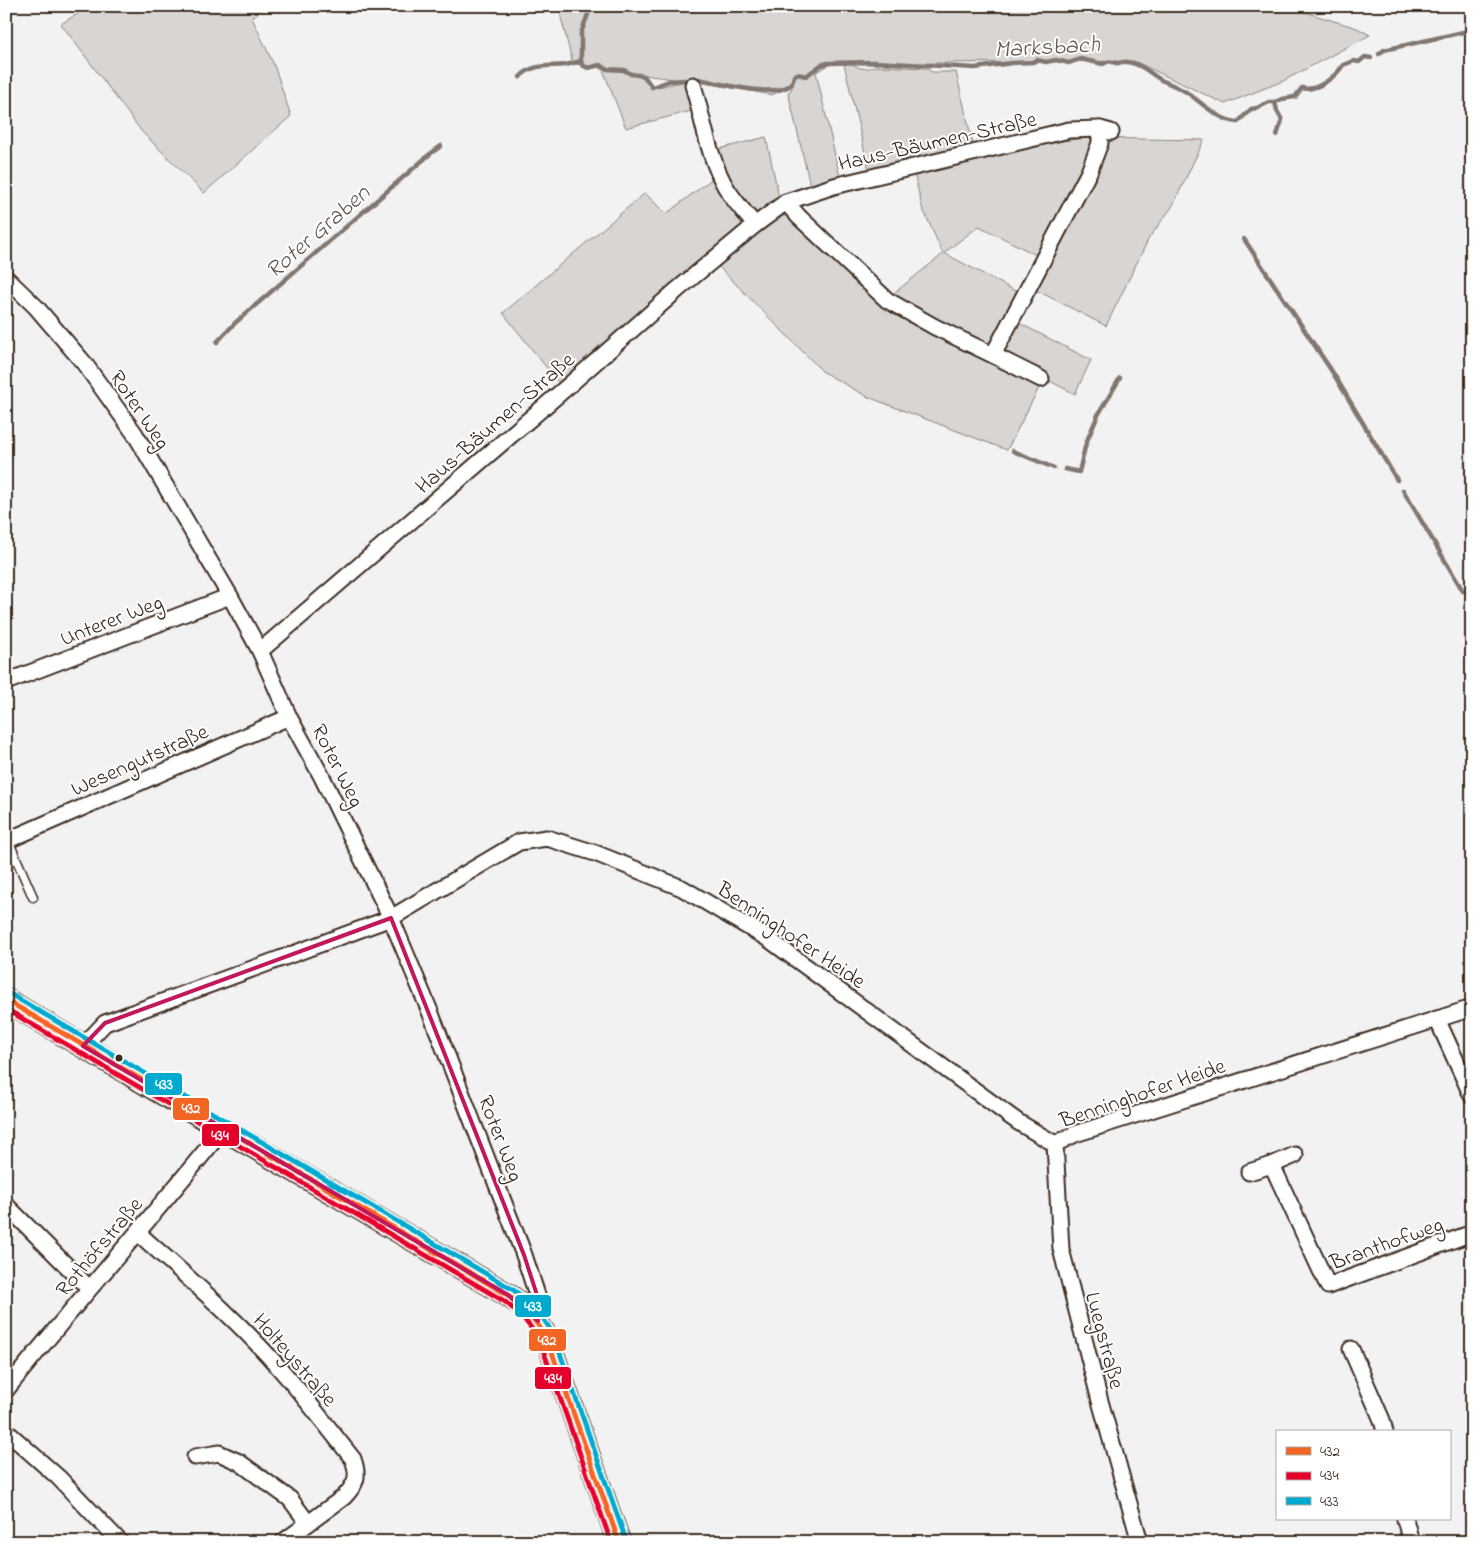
<svg xmlns="http://www.w3.org/2000/svg" width="1478" height="1548" font-family="'Indie Flower',sans-serif">
  <rect width="100%" height="100%" fill="#f3f2f2"/>
  <filter id="ink" filterUnits="userSpaceOnUse"><feTurbulence type="fractalNoise" baseFrequency=".02" numOctaves="2"/><feDisplacementMap in="SourceGraphic" scale="10" xChannelSelector="R" yChannelSelector="G"/><feConvolveMatrix kernelMatrix="1 2 1 2 8 2 1 2 1" color-interpolation-filters="sRGB"/></filter>
  <g filter="url(#ink)">
    <!-- green -->
    <g fill="#d8d5d2" stroke="#8a8078" fill-rule="evenodd">
      <path d="M 90,6 L 265,6 L 252,18 L 274,65 L 291,116 L 204,193 L 142,132 L 61,24 Z"/>
      <path d="M 558,6 L 1130,6 L 1134,8 L 1135,6 L 1285,6 L 1357,28 L 1370,35 L 1283,81 L 1225,104 L 1134,61 L 853,64 C 859,70 869,69 876,66 L 926,68 L 932,72 L 956,72 L 977,161 L 1056,142 L 1083,138 L 1204,140 L 1172,207 L 1149,238 L 1106,326 L 1032,288 L 1046,260 L 979,226 L 944,253 L 1021,294 L 1015,321 L 1091,360 L 1075,394 L 1044,378 L 1007,450 L 868,397 L 823,372 L 707,255 L 639,313 L 642,318 L 562,387 L 503,313 L 645,193 L 666,214 L 713,178 L 715,150 L 766,137 L 783,216 L 796,217 L 889,297 L 943,254 L 922,207 L 911,160 L 869,170 L 844,64 L 831,64 L 816,72 L 840,177 L 810,185 L 788,92 L 790,91 L 794,84 L 772,95 L 699,82 L 695,110 L 626,128 L 603,70 L 599,67 L 573,64 ZM 630,74 L 630,73 L 687,81 L 653,88 L 646,78 Z"/>
    </g>
    <g fill="none" stroke-linecap="round" stroke-linejoin="round">
      <!-- stream -->
      <g stroke="#827770" stroke-width="4.5">
        <path d="M 591,6 L 581,33 L 581,60 L 582,65 L 588,68 L 600,65 L 607,69 L 624,70 L 631,74 L 644,76 L 652,87 L 669,81 L 685,80"/>
        <path d="M 1379,54 L 1384,50 L 1472,30"/>
        <path d="M 520,77 C 533,63 548,67 565,65 C 571,64 576,62 581,61"/>
        <path d="M 698,79 C 720,83 770,98 789,86 C 793,84 793,79 794,76 L 797,74 L 806,76 L 821,65 L 828,63 L 875,62 L 975,68 L 1012,63 L 1033,62 L 1037,60 L 1046,62 L 1056,60 L 1069,63 L 1080,59 L 1103,64 C 1112,60 1107,61 1116,63 C 1119,64 1124,61 1127,62 C 1140,63 1151,74 1161,80 C 1170,84 1181,88 1189,94 C 1203,104 1220,121 1238,122 L 1251,109 L 1257,108 L 1269,102 L 1275,102 L 1282,99 L 1295,97 L 1302,88 C 1317,92 1336,76 1343,65 L 1354,61 L 1359,62 L 1365,57 L 1371,58"/>
        <path d="M 1275,102 L 1277,111 L 1282,120 L 1277,135"/>
        <path d="M 1244,239 L 1333,373 L 1397,480"/>
        <path d="M 217,342 L 235,323 L 430,154 L 441,146"/>
        <path d="M 1013,451 L 1054,468"/>
        <path d="M 1065,469 L 1079,472 L 1086,443 L 1098,415 L 1120,378"/>
        <path d="M 1403,490 L 1463,591"/>
      </g>
      <defs>
        <path id="service" d="M 8,840 L 33,897"/>
        <g id="minor">
          <path d="M 693,85 C 702,115 707,149 721,178 C 729,196 743,210 755,225"/>
          <path d="M 786,202 L 799,217 L 887,300 L 935,327 L 993,355 L 1089,172 L 1100,143 L 1100,129"/>
          <path d="M 6,278 L 36,307 L 84,363 L 135,434 L 230,596 L 260,651 L 289,717 L 322,777 L 391,918 L 431,1014 L 524,1255 L 537,1295 L 538,1321"/>
          <path d="M 993,355 L 1041,379"/>
          <path d="M 260,651 L 567,387 L 677,290 L 755,225 L 786,202 L 834,186 L 1069,130 L 1100,129 L 1111,132"/>
          <path d="M 6,682 L 230,596"/>
          <path d="M 6,841 L 289,717"/>
          <path d="M 1437,1019 L 1472,1096"/>
          <path d="M 83,1046 L 105,1023 L 391,918 L 519,842 L 547,838 L 595,853 L 682,888 L 767,938 L 1018,1122 L 1055,1144"/>
          <path d="M 1055,1144 L 1075,1134 L 1472,1008"/>
          <path d="M 1055,1144 L 1061,1249 L 1100,1401 L 1140,1542"/>
          <path d="M 1272,1165 L 1328,1286 L 1472,1233"/>
          <path d="M 1249,1172 L 1272,1165 L 1295,1155"/>
          <path d="M 6,1205 L 89,1288"/>
          <path d="M 138,1233 C 187,1277 238,1320 281,1370 C 306,1398 329,1429 353,1459 C 359,1476 357,1483 344,1497 L 283,1542"/>
          <path d="M 1351,1349 L 1382,1420 L 1385,1432"/>
          <path d="M 6,1390 C 77,1301 153,1217 223,1129"/>
          <path d="M 6,1431 L 59,1478 L 120,1542"/>
          <path d="M 195,1457 L 219,1453 L 239,1462 L 290,1499 L 308,1523"/>
          <path d="M 1405,1519 L 1411,1542"/>
        </g>
        <path id="secondary" d="M 6,1000 L 155,1089 L 508,1295 C 528,1309 537,1319 548,1341 L 619,1542"/>
      </defs>
      <!-- service casing -->
      <use href="#service" stroke="#3b2a1e" stroke-width="11"/>
      <!-- minor casing -->
      <use href="#minor" stroke="#3b2a1e" stroke-width="19"/>
      <!-- secondary casing -->
      <use href="#secondary" stroke="#3b2a1e" stroke-width="25"/>
      <!-- service -->
      <use href="#service" stroke="#fff" stroke-width="8"/>
      <!-- minor -->
      <use href="#minor" stroke="#fff" stroke-width="15"/>
      <!-- secondary -->
      <use href="#secondary" stroke="#fff" stroke-width="21"/>
      <defs>
        <path id="bus-1" d="M 6,1000 L 508,1295 C 526,1308 538,1322 548,1341 L 619,1542"/>
        <path id="bus-2" d="M 6,1009 L 504,1301 C 520,1313 532,1326 541,1344 L 611,1542"/>
        <path id="bus-3" d="M 10,994 L 512,1289 C 531,1302 545,1317 555,1339 L 626,1540"/>
      </defs>
      <!-- bus-1 casing -->
      <use href="#bus-1" stroke="#fff" stroke-width="9"/>
      <!-- bus-2 casing -->
      <use href="#bus-2" stroke="#fff" stroke-width="9"/>
      <!-- bus-3 casing -->
      <use href="#bus-3" stroke="#fff" stroke-width="9"/>
      <!-- bus-1 -->
      <use href="#bus-1" stroke="#f26522" stroke-width="5"/>
      <!-- bus-2 -->
      <use href="#bus-2" stroke="#e4002b" stroke-width="5"/>
      <!-- bus-3 -->
      <use href="#bus-3" stroke="#00a9ce" stroke-width="5"/>
    </g>
  </g>
  <!-- marked area -->
  <path fill="none" stroke="#c2185b" stroke-width="4" stroke-linejoin="round" d="M 391,918 L 524,1255 L 537,1295 L 538,1321 L 508,1295 L 83,1046 L 105,1023 Z"/>
  <!-- markers -->
  <circle fill="#3b2a1e" stroke="#fff" stroke-width="2" cx="119" cy="1058" r="4.5"/>
  <g text-anchor="middle" stroke-width="4" stroke-linejoin="round" paint-order="stroke">
    <!-- street labels -->
    <g font-size="22" fill="#3b2a1e" stroke="#fff">
      <text transform="translate(937 140) rotate(-13)" y="8">Haus-Bäumen-Straße</text>
      <text transform="translate(141 409) rotate(56)" y="8">Roter Weg</text>
      <text transform="translate(494 422) rotate(-41)" y="8">Haus-Bäumen-Straße</text>
      <text transform="translate(111 619) rotate(-21)" y="8">Unterer Weg</text>
      <text transform="translate(139 759) rotate(-24)" y="8">Wesengutstraße</text>
      <text transform="translate(339 765) rotate(63)" y="8">Roter Weg</text>
      <text transform="translate(792 934) rotate(34)" y="8">Benninghofer Heide</text>
      <text transform="translate(1142 1092) rotate(-19)" y="8">Benninghofer Heide</text>
      <text transform="translate(502 1138) rotate(69)" y="8">Roter Weg</text>
      <text transform="translate(1386 1242) rotate(-20)" y="8">Branthofweg</text>
      <text transform="translate(98 1246) rotate(-50)" y="8">Rothöfstraße</text>
      <text transform="translate(1106 1340) rotate(75)" y="8">Luegstraße</text>
      <text transform="translate(296 1359) rotate(49)" y="8">Holteystraße</text>
    </g>
    <!-- water labels -->
    <g font-size="24" font-style="italic" fill="#65574e" stroke="#fff">
      <text transform="translate(1047 46) rotate(-3)" y="8">Marksbach</text>
      <text transform="translate(317 231) rotate(-41)" y="8">Roter Graben</text>
    </g>
  </g>
  <g stroke="#fff" stroke-width="2">
    <rect x="144" y="1072" width="39" height="24" rx="5" fill="#00a9ce"/>
    <rect x="172" y="1097" width="38" height="24" rx="5" fill="#f26522"/>
    <rect x="201" y="1123" width="39" height="24" rx="5" fill="#e4002b"/>
    <rect x="514" y="1294" width="38" height="24" rx="5" fill="#00a9ce"/>
    <rect x="528" y="1328" width="39" height="24" rx="5" fill="#f26522"/>
    <rect x="534" y="1366" width="38" height="24" rx="5" fill="#e4002b"/>
  </g>
  <g font-size="14" text-anchor="middle" font-weight="bold" fill="#fff">
    <text x="164" y="1089">433</text>
    <text x="191" y="1113">432</text>
    <text x="220" y="1140">434</text>
    <text x="533" y="1311">433</text>
    <text x="547" y="1345">432</text>
    <text x="553" y="1383">434</text>
  </g>
  <!-- margin -->
  <rect width="1478" height="1548" fill="none" stroke="#fff" stroke-width="25"/>
  <rect x="12" y="12" width="1453" height="1523" fill="none" stroke="#3b2a1e" stroke-width="2" filter="url(#ink)"/>
  <!-- legend -->
  <rect x="1276" y="1430" width="175" height="90" fill="#ffffff" stroke="#b1aaa5"/>
  <rect x="1286" y="1447" width="25" height="8" fill="#f26522" stroke="#b1aaa5"/>
  <text x="1320" y="1456" font-size="15" fill="#3b2a1e">432</text>
  <rect x="1286" y="1472" width="25" height="8" fill="#e4002b" stroke="#b1aaa5"/>
  <text x="1320" y="1480" font-size="15" fill="#3b2a1e">434</text>
  <rect x="1286" y="1497" width="25" height="8" fill="#00a9ce" stroke="#b1aaa5"/>
  <text x="1320" y="1506" font-size="15" fill="#3b2a1e">433</text>
</svg>
